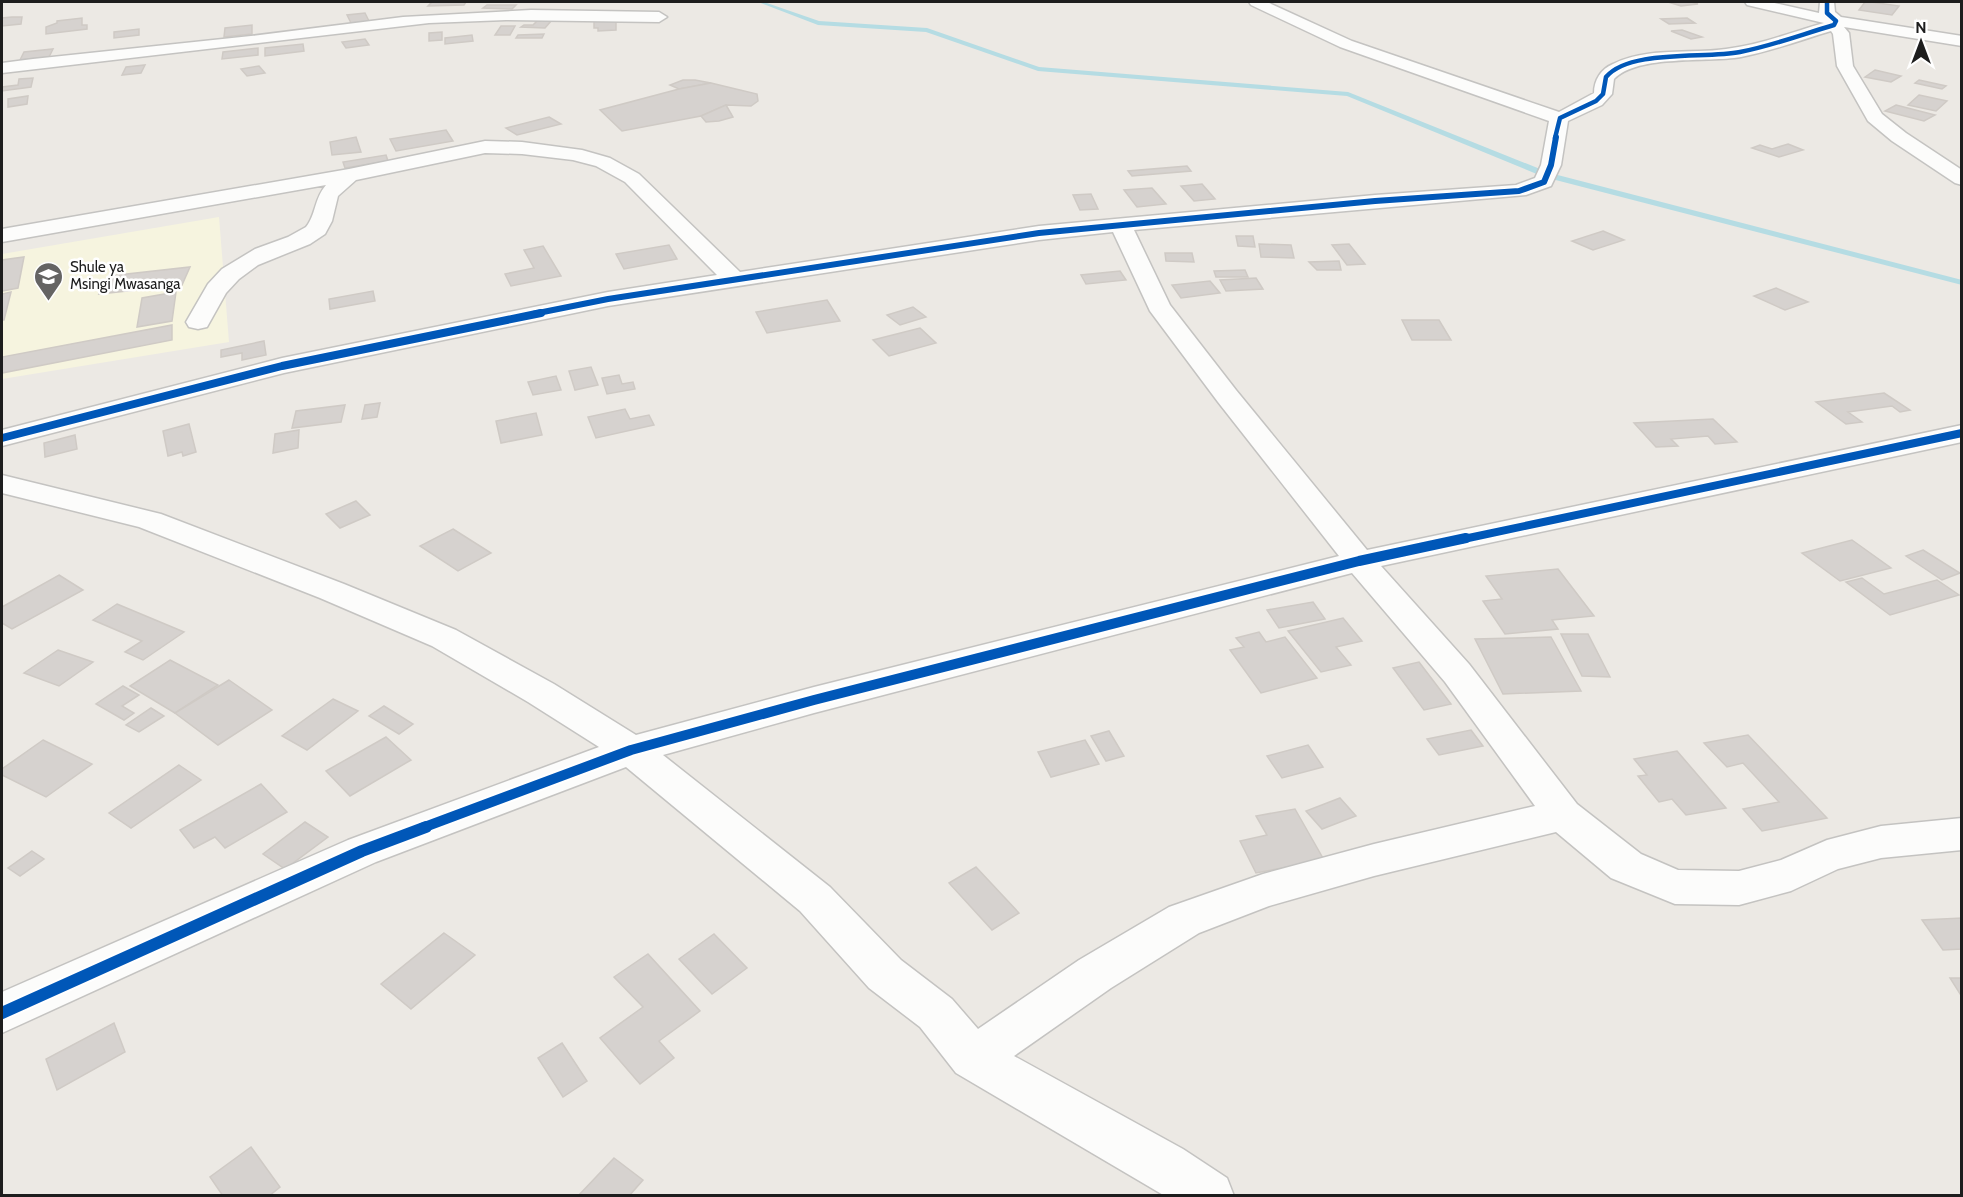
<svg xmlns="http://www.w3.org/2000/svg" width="1963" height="1197" font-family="Cabin,sans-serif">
  <rect width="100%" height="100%" fill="#ece9e4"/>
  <!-- education -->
  <path fill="#f6f4df" d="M 219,217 L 229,342 L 2,379 L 2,254 Z"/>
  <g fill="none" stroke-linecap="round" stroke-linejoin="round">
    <!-- stream -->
    <path fill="#b5dce3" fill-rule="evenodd" d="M 758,2 L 764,2 L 819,21 L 927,28 L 1039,67 L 1348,92 L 1550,173 L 1962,280 L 1962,285 L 1544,177 L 1347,96 L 1038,71 L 926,32 L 818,25 Z"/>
  </g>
  <!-- building -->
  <g fill="#d6d2cf" stroke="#cfcac5" stroke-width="1.5">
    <path d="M 432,2 L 466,2 L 464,5 L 428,6 Z"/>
    <path d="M 1668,2 L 1691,2 L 1698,4 L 1681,6 Z"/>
    <path d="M 1865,2 L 1871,2 L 1899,6 L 1892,15 L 1859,10 Z"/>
    <path d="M 487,5 L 516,5 L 512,9 L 483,8 Z"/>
    <path d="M 365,13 L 370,23 L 352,25 L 347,15 Z"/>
    <path d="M 12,17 L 22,17 L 21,24 L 2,26 L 2,18 Z"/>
    <path d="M 82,18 L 82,25 L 87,25 L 87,29 L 46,34 L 46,27 L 57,23 L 57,21 Z"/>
    <path d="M 1687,18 L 1695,23 L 1669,24 L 1661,19 Z"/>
    <path d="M 616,19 L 616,30 L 598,31 L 598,28 L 594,28 L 594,20 Z"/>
    <path d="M 538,20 L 552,20 L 545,28 L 521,27 L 524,25 L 533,25 Z"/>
    <path d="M 252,25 L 252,34 L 224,37 L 225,28 Z"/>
    <path d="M 501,26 L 515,26 L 510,35 L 495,35 Z"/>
    <path d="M 139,29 L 139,35 L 114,38 L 114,32 Z"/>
    <path d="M 1682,30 L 1702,37 L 1691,39 L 1671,31 Z"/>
    <path d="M 442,32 L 442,40 L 429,41 L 429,33 Z"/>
    <path d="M 544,34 L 542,38 L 516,38 L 518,35 Z"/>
    <path d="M 472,35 L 473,41 L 445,44 L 445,38 Z"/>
    <path d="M 365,39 L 369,45 L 346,48 L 342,42 Z"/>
    <path d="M 303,44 L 304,51 L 265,56 L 265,48 Z"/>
    <path d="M 258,48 L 258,55 L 222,59 L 223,52 Z"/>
    <path d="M 53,49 L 49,57 L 20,60 L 24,52 Z"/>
    <path d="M 145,65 L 141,73 L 122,75 L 126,67 Z"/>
    <path d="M 259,66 L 265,73 L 247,76 L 241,69 Z"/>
    <path d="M 1875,70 L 1901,76 L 1891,82 L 1865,77 Z"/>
    <path d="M 33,78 L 31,87 L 2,91 L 2,87 L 18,85 L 19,79 Z"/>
    <path d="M 683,80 L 695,80 L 711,83 L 679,89 L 670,85 Z"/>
    <path d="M 1919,80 L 1946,86 L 1942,89 L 1915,83 Z"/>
    <path d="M 711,83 L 757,94 L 758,101 L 751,106 L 726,105 L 701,116 L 622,131 L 600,110 L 679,89 Z"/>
    <path d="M 1919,95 L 1947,101 L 1936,111 L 1908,105 Z"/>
    <path d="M 28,96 L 27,104 L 8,107 L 8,99 Z"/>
    <path d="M 726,105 L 733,117 L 719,121 L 706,122 L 701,116 Z"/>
    <path d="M 1896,105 L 1935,115 L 1924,121 L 1885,111 Z"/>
    <path d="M 549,117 L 561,124 L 517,135 L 506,128 Z"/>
    <path d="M 446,130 L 453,141 L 396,151 L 390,139 Z"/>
    <path d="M 356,137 L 361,152 L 332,155 L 330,142 Z"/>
    <path d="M 1788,144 L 1803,150 L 1779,157 L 1752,148 L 1760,145 L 1772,149 Z"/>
    <path d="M 386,155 L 388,161 L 345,168 L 343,162 Z"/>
    <path d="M 1187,166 L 1191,171 L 1132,176 L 1128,171 Z"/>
    <path d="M 1202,184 L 1215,199 L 1194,201 L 1181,186 Z"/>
    <path d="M 1152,188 L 1166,204 L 1137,207 L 1124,190 Z"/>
    <path d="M 1091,194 L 1098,209 L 1080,210 L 1073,195 Z"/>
    <path d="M 1603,231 L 1624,240 L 1593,250 L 1572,241 Z"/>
    <path d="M 1236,236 L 1253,236 L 1255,247 L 1238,246 Z"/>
    <path d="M 1259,244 L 1291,245 L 1294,258 L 1261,257 Z"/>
    <path d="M 1349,244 L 1365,264 L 1347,265 L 1332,245 Z"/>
    <path d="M 669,245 L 677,259 L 624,269 L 616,254 Z"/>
    <path d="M 543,246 L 561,276 L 511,286 L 505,274 L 534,268 L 524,250 Z"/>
    <path d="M 1165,253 L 1192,253 L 1194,262 L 1166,261 Z"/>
    <path d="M 24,257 L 18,288 L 2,291 L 2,260 Z"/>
    <path d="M 1339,261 L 1341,270 L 1317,270 L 1309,262 Z"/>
    <path d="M 190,267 L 182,285 L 99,294 L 109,276 Z"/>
    <path d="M 1245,270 L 1248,277 L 1216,277 L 1214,271 Z"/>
    <path d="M 1120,271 L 1126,280 L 1086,284 L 1081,275 Z"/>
    <path d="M 1256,278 L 1263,289 L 1226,291 L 1220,280 Z"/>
    <path d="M 1210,281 L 1220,293 L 1181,298 L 1172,285 Z"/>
    <path d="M 1776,288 L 1808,302 L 1785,310 L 1754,296 Z"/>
    <path d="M 373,291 L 375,301 L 330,309 L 329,299 Z"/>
    <path d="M 11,292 L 4,320 L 2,320 L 2,294 Z"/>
    <path d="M 176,292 L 172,321 L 137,327 L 142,298 Z"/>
    <path d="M 827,300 L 840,321 L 767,333 L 756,312 Z"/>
    <path d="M 913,307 L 926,317 L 900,325 L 887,315 Z"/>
    <path d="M 1402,320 L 1439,320 L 1451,340 L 1412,340 Z"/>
    <path d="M 172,325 L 172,340 L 2,373 L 2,357 Z"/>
    <path d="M 920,328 L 936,343 L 889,356 L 873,340 Z"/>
    <path d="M 264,341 L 266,355 L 242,360 L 242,353 L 221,357 L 221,350 Z"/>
    <path d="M 591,367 L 598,385 L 575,390 L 569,371 Z"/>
    <path d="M 619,375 L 622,384 L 633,382 L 635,389 L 607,394 L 602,378 Z"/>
    <path d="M 556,376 L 561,390 L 533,395 L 528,382 Z"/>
    <path d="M 1884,393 L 1910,410 L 1900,412 L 1892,406 L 1848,412 L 1862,422 L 1846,424 L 1816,402 Z"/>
    <path d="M 380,403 L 377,417 L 362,419 L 365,405 Z"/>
    <path d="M 345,405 L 341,422 L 292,428 L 296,411 Z"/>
    <path d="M 625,409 L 630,419 L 649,415 L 654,425 L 596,438 L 588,417 Z"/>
    <path d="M 536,413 L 542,435 L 501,443 L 496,421 Z"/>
    <path d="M 1713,419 L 1737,442 L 1715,444 L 1708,436 L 1671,439 L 1678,446 L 1656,447 L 1634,423 Z"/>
    <path d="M 189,424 L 196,452 L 183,456 L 182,452 L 168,456 L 163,431 Z"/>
    <path d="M 299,430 L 298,448 L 273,453 L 275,434 Z"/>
    <path d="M 75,435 L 77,449 L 45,457 L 44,443 Z"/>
    <path d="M 356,501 L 370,515 L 340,528 L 326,514 Z"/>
    <path d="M 453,529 L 491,553 L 458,571 L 420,546 Z"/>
    <path d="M 1852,540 L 1891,568 L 1840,581 L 1802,553 Z"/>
    <path d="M 1923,550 L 1960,573 L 1942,580 L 1906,556 Z"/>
    <path d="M 1558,569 L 1594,616 L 1552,620 L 1558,629 L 1505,634 L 1483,601 L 1502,599 L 1486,576 Z"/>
    <path d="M 59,575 L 83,590 L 12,629 L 2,623 L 2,607 Z"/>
    <path d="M 1862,578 L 1884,594 L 1937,580 L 1959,595 L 1890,615 L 1846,582 Z"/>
    <path d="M 1313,602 L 1325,619 L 1279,628 L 1267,610 Z"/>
    <path d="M 117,604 L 184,632 L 143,660 L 125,652 L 142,641 L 93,620 Z"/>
    <path d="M 1343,618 L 1362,641 L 1336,647 L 1351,665 L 1321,672 L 1288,631 Z"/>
    <path d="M 1259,632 L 1266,642 L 1285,637 L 1317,678 L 1261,693 L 1230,650 L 1244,647 L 1236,638 Z"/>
    <path d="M 1561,634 L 1588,634 L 1610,677 L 1582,676 Z"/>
    <path d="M 1551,637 L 1581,691 L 1503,694 L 1475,639 Z"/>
    <path d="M 58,650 L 93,662 L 59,686 L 24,673 Z"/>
    <path d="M 170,660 L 218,685 L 175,713 L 130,686 Z"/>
    <path d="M 1419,662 L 1451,704 L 1424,710 L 1393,668 Z"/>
    <path d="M 229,680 L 272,710 L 218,745 L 175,713 Z"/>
    <path d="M 123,686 L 139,695 L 122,706 L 134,713 L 124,720 L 96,704 Z"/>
    <path d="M 333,699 L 358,711 L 307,750 L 282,736 Z"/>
    <path d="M 384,706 L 413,724 L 399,734 L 369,716 Z"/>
    <path d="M 151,708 L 164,716 L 139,732 L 126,725 Z"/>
    <path d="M 1471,730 L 1483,746 L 1439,755 L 1427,739 Z"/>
    <path d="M 1109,731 L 1124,756 L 1106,761 L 1091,736 Z"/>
    <path d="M 1748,735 L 1827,818 L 1762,831 L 1743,809 L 1779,802 L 1743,763 L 1727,767 L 1704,743 Z"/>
    <path d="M 386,737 L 411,760 L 350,796 L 326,771 Z"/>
    <path d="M 43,740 L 92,764 L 46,797 L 2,775 L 2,769 Z"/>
    <path d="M 1085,740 L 1099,764 L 1051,777 L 1038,752 Z"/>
    <path d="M 1308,745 L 1323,767 L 1282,778 L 1267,756 Z"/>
    <path d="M 1677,751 L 1726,808 L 1686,815 L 1672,799 L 1659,802 L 1638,776 L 1647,775 L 1634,759 Z"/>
    <path d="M 179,765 L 201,780 L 131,828 L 109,813 Z"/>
    <path d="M 261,784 L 287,812 L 225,848 L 215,837 L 194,848 L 180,830 Z"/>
    <path d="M 1340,798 L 1356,816 L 1322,829 L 1306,811 Z"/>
    <path d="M 1295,809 L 1324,860 L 1256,873 L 1240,841 L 1267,835 L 1256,816 Z"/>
    <path d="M 305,822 L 328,837 L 285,869 L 263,854 Z"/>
    <path d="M 32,851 L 44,859 L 20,876 L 8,868 Z"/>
    <path d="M 976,867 L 1019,913 L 992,930 L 949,883 Z"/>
    <path d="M 1962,918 L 1962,949 L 1943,950 L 1922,920 Z"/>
    <path d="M 444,933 L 475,955 L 411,1009 L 381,984 Z"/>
    <path d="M 714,934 L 747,968 L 712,994 L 679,959 Z"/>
    <path d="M 648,954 L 700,1011 L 659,1041 L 674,1058 L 640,1084 L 600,1038 L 643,1007 L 614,977 Z"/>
    <path d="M 1950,978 L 1962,978 L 1962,997 Z"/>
    <path d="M 114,1023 L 125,1052 L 57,1090 L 46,1059 Z"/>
    <path d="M 562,1043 L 587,1081 L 563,1097 L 538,1058 Z"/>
    <path d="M 251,1147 L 280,1187 L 269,1196 L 223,1196 L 210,1177 Z"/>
    <path d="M 614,1158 L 643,1180 L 629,1196 L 578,1196 Z"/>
  </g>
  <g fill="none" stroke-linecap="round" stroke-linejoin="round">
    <defs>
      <g id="minor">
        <path d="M 1249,2 L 1267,2 L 1352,41 L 1559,112 L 1594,93 C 1594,80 1601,69 1613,64 C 1646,47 1690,54 1726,49 C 1760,45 1792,32 1824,23 L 1747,5 L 1745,2 L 1770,2 L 1819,13 L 1820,2 L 1834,2 L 1835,12 L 1841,17 L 1962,36 L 1962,46 L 1844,27 L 1849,33 L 1853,66 L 1882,114 L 1906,133 L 1962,170 L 1962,185 L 1955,183 L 1892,141 L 1868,121 L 1837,66 L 1833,34 L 1831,31 C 1801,40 1772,51 1741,57 C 1707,63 1639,54 1614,79 L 1612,94 L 1602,105 L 1568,121 L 1561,165 L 1551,186 L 1526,195 L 1134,230 L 1170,305 L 1236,390 L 1367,550 L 1962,425 L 1962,442 L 1381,566 L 1469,664 L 1577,804 L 1641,854 L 1678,870 L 1739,871 L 1781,860 L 1827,840 L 1881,826 L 1962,818 L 1962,850 L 1881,858 L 1838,869 L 1791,891 L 1739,905 L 1675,904 L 1611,878 L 1556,832 L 1374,876 L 1269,906 L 1199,933 L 1111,988 L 1014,1056 L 1183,1149 L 1227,1178 L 1234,1196 L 1165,1196 L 956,1073 L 920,1027 L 869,988 L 800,911 L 626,767 L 376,862 L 2,1033 L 2,992 L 348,840 L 599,747 L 528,702 L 432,646 L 320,598 L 139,527 L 2,493 L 2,475 L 161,514 L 344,584 L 456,630 L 554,684 L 636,735 L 814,687 L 1339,556 L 1218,402 L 1150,311 L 1113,232 L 1039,240 L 608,306 L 284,373 L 2,446 L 2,430 L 282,358 L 608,292 L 717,275 L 625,182 L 596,166 L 573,160 L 522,154 L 485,153 L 356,180 L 338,196 L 332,221 L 325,234 L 310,244 L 258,265 L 239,279 L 226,293 L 207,327 L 198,329 L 189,327 L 186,322 L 208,284 L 222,269 L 255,249 L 288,237 L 306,227 C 316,215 314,199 326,185 L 2,242 L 2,229 L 349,169 L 485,141 L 522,142 L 582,150 L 610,158 L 639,174 L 740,272 L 1039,226 L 1375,195 L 1516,185 L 1535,178 L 1541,165 L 1549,121 L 1340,47 L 1251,5 ZM 1352,573 L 1445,682 L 1535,806 L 1374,844 L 1263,874 L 1169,907 L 1079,960 L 978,1029 L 952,999 L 901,960 L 830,887 L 663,755 L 814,713 Z"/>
        <path d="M 531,10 L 659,12 L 667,17 L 659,22 L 506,20 L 429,23 L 2,73 L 2,63 L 33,59 L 251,36 L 403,17 Z"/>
      </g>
    </defs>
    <!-- minor casing -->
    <use href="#minor" stroke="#c4c3c1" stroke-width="3"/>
    <!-- minor -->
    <use href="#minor" fill="#fcfcfb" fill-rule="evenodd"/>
    <defs>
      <path id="cycleway-far4" d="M 1555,138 L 1560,118 L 1596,101 L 1603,94 L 1606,77 C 1630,49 1705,59 1740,52 C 1772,46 1803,34 1834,25 L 1836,21 L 1827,13 L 1827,2"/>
      <path id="cycleway-far3" d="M 533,314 L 608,299 L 1039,233 L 1375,201 L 1519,191 L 1544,182 L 1551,165 L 1556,137"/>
      <g id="cycleway-far2">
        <path d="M 2,438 L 282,366 L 541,313"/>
        <path d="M 1459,540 L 1962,433"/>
      </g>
      <path id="cycleway-far1" d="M 422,828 L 631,750 L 814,700 L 1359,561 L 1466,538"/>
      <path id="cycleway" d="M 2,1013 L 362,851 L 426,827"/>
    </defs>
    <!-- cycleway-far4 casing -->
    <use href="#cycleway-far4" stroke="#fff" stroke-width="7"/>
    <!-- cycleway-far3 casing -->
    <use href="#cycleway-far3" stroke="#fff" stroke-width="8"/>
    <!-- cycleway-far2 casing -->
    <use href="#cycleway-far2" stroke="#fff" stroke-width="10"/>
    <!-- cycleway-far1 casing -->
    <use href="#cycleway-far1" stroke="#fff" stroke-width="14"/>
    <!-- cycleway casing -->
    <use href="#cycleway" stroke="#fff" stroke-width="16"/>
    <!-- cycleway-far4 -->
    <use href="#cycleway-far4" stroke="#0057b8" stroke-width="4.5"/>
    <!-- cycleway-far3 -->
    <use href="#cycleway-far3" stroke="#0057b8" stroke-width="6"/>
    <!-- cycleway-far2 -->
    <use href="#cycleway-far2" stroke="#0057b8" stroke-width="8"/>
    <!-- cycleway-far1 -->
    <use href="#cycleway-far1" stroke="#0057b8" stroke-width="10"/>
    <!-- cycleway -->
    <use href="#cycleway" stroke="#0057b8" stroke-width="12"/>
  </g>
  <!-- icons -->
  <defs>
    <symbol id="school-pin" viewBox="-11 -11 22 30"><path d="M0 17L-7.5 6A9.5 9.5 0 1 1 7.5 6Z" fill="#656463" stroke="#fff"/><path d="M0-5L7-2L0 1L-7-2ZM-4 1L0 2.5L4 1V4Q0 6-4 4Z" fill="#fff"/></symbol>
  </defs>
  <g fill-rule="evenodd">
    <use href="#school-pin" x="32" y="260" width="33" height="45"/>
  </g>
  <g text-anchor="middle" stroke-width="5" stroke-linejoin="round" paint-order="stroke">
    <!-- far-poi labels -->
    <g font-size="15" fill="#1d1d1d" stroke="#fff" text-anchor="start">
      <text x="70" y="272">Shule ya<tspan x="70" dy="17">Msingi Mwasanga</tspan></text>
    </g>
  </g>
  <!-- border -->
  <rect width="1963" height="1197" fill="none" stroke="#1d1d1d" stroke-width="6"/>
  <!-- north arrow -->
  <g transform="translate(1921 42)" stroke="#ffffff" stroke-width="4.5" paint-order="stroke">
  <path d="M0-4.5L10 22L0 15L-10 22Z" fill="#1d1d1d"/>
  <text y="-9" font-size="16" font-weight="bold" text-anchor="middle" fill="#1d1d1d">N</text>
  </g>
</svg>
